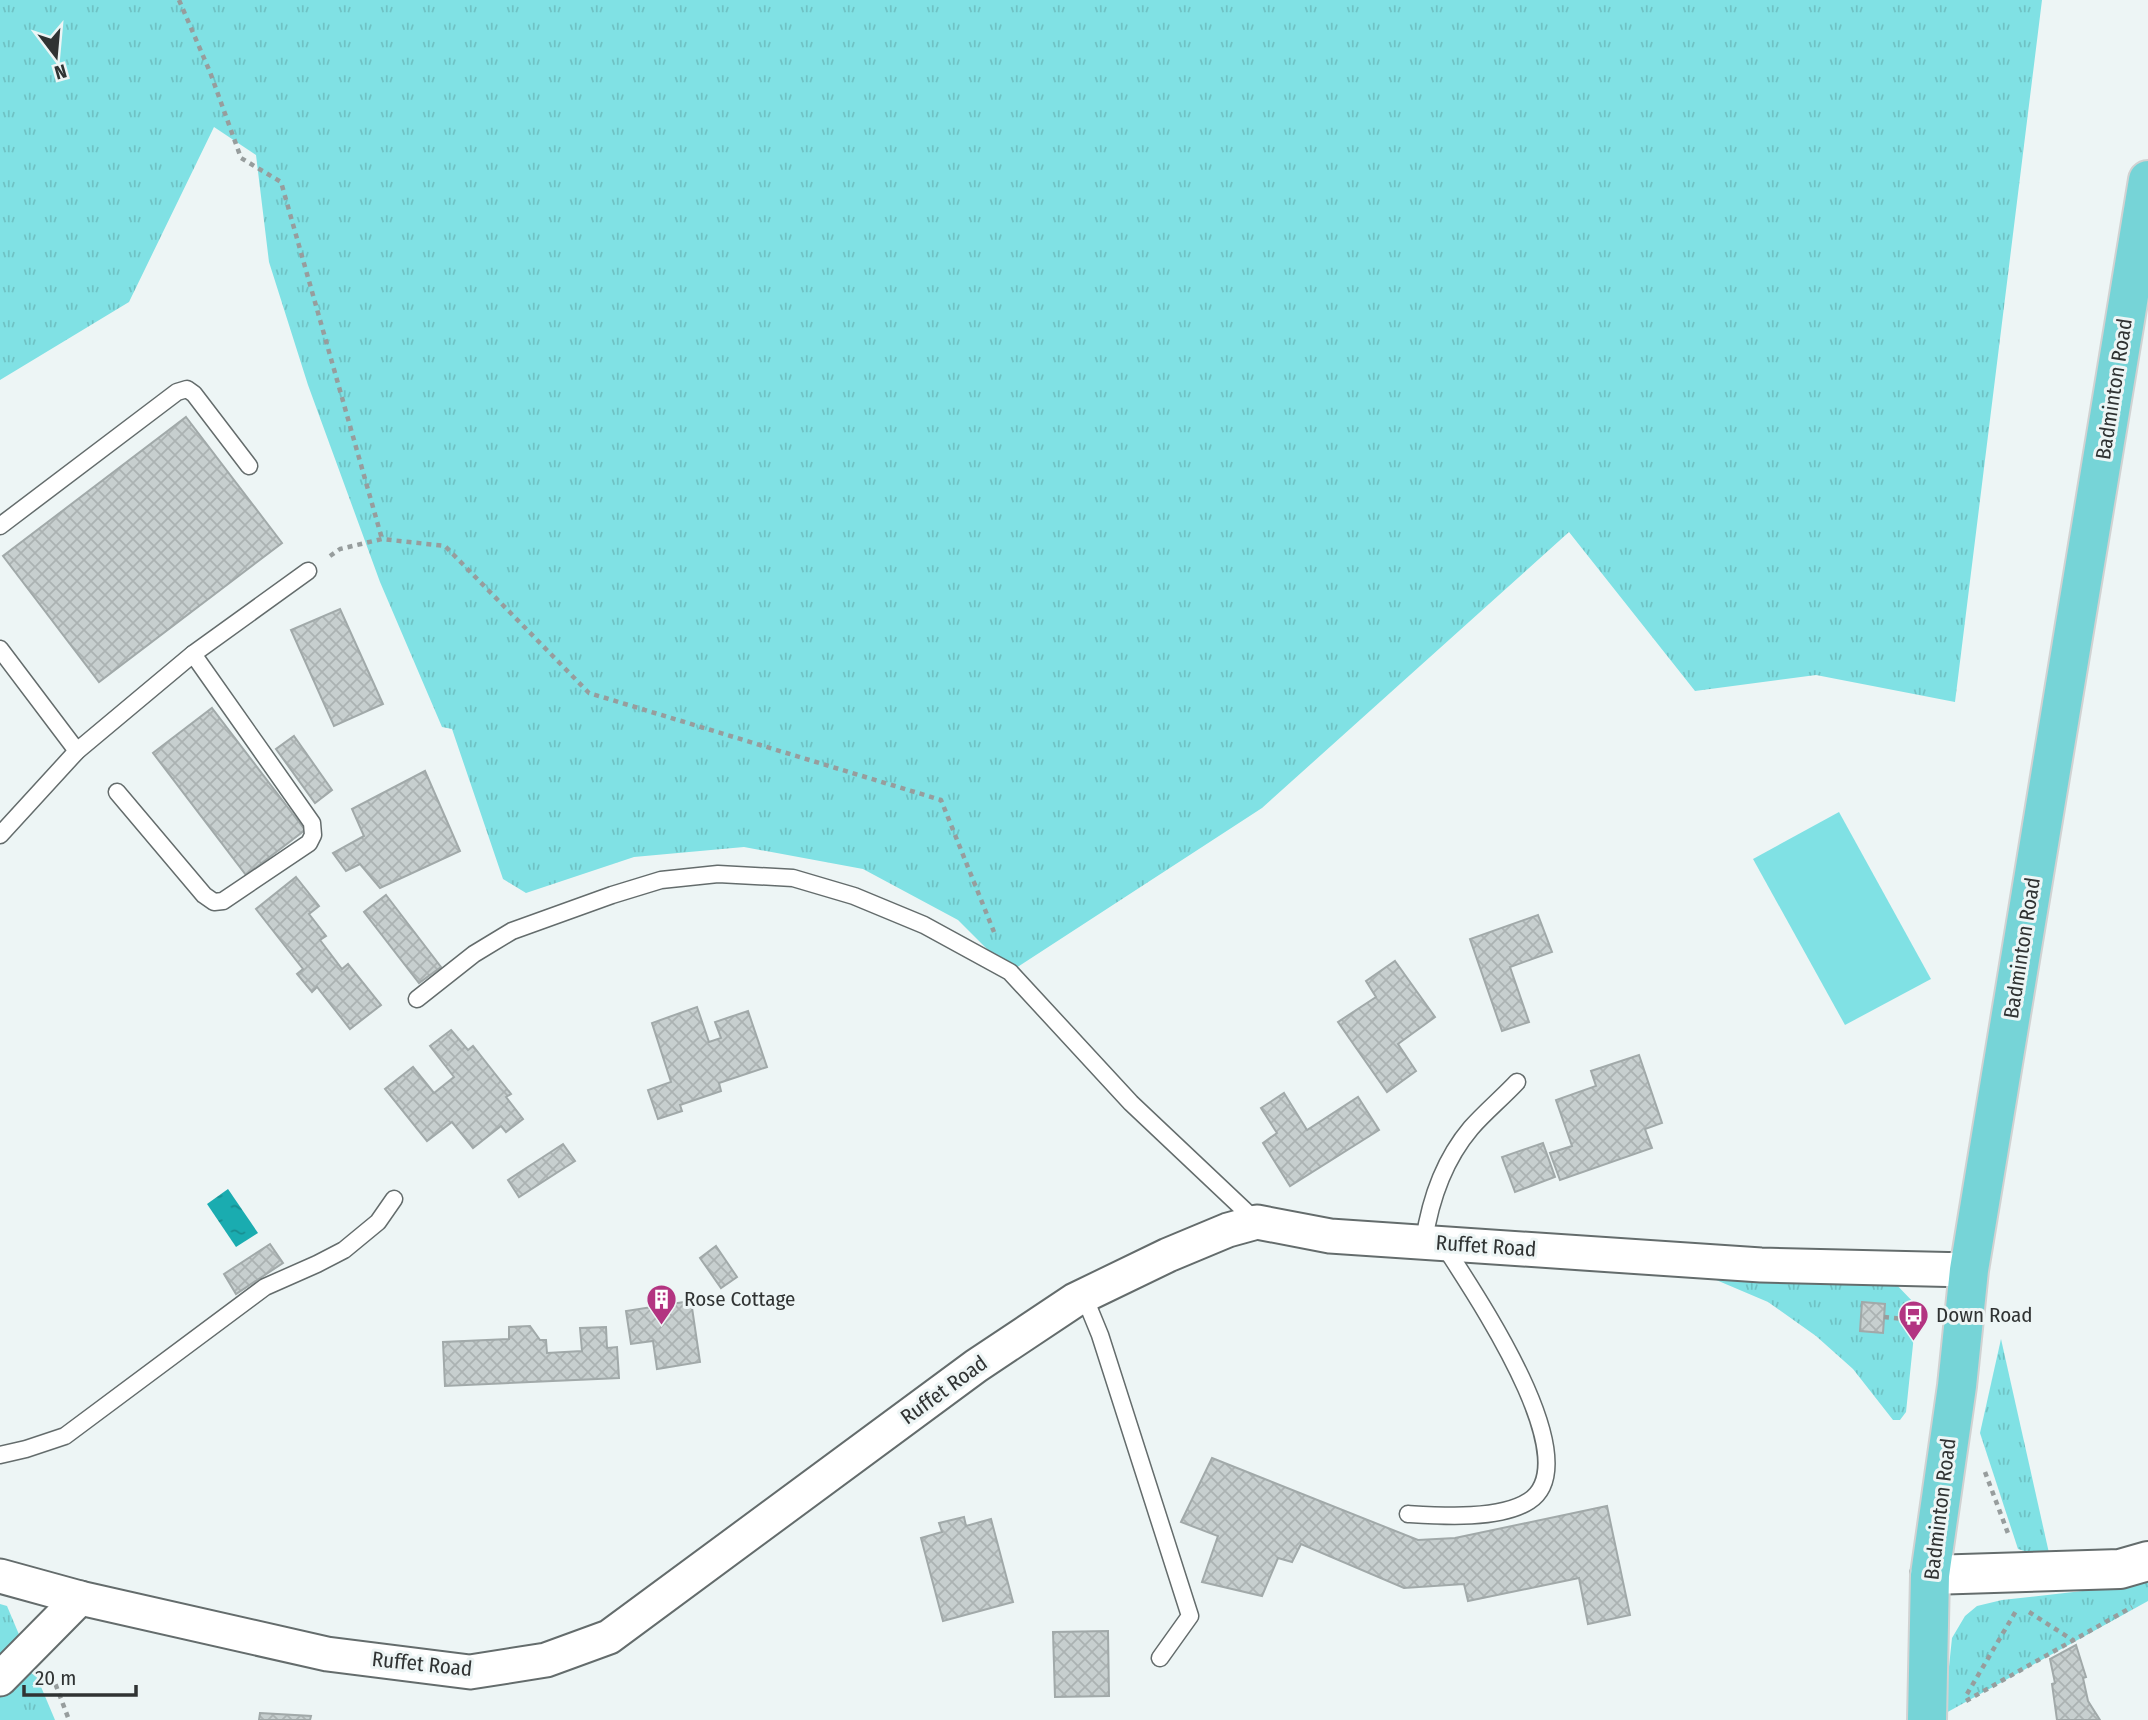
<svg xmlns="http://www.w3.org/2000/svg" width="2148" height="1720" font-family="'Fira Sans Condensed',sans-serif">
  <defs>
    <pattern id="grass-tufts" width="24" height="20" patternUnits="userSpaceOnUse" patternTransform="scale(1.75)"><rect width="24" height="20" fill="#80e1e4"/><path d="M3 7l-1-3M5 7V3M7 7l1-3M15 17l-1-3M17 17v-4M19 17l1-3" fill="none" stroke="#6fc2c4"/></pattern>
    <pattern id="water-ripples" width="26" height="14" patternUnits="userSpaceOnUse" patternTransform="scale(1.75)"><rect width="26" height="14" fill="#1aacb0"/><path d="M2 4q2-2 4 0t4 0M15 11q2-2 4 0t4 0" fill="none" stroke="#188d90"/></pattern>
    <pattern id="building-cross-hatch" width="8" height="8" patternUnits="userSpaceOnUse" patternTransform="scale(1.75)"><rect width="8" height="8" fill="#c7cfcf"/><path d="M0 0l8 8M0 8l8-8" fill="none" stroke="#abb2b2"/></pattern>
  </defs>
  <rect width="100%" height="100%" fill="#edf5f5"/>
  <!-- grass -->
  <g fill="url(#grass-tufts)">
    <path d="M 0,0 L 2042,0 L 1955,702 L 1816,675 L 1695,691 L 1569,532 L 1262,808 L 1010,972 L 958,920 L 863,869 L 744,847 L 634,857 L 526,893 L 503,879 L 452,729 L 442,727 L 380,582 L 308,385 L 269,262 L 256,155 L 214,127 L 129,302 L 0,380 Z"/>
    <path d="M 1695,1271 L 1891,1279 L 1917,1306 L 1906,1412 L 1900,1420 L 1893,1420 L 1853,1369 L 1816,1336 L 1768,1302 Z"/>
    <path d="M 2001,1339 L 2049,1553 L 2031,1553 L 2018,1549 L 1980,1433 Z"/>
    <path d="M 2148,1581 L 2148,1601 L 1944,1714 L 1952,1638 L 1965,1616 L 1977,1606 L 2002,1600 L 2091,1590 Z"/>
    <path d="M 0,1604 L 7,1606 L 55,1720 L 0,1720 Z"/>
  </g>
  <!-- pitch -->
  <path fill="#80e1e4" d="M 1839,812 L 1931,979 L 1845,1025 L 1753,859 Z"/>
  <!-- water -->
  <path fill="url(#water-ripples)" d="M 228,1189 L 258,1233 L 236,1247 L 207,1204 Z"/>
  <!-- building -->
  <g fill="url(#building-cross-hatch)" stroke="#a1a9a9" stroke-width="2">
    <path d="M 186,417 L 282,543 L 99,682 L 3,556 Z"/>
    <path d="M 340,609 L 383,704 L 334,726 L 291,630 Z"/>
    <path d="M 212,708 L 305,830 L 246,875 L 153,753 Z"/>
    <path d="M 294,736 L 332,790 L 315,803 L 276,749 Z"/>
    <path d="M 425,771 L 460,851 L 380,888 L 360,864 L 346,871 L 333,853 L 364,836 L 352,809 Z"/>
    <path d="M 296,877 L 319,906 L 309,914 L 326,936 L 320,940 L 342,969 L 348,964 L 381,1005 L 350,1029 L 317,987 L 312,992 L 297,974 L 303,969 L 256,909 Z"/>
    <path d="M 386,895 L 441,967 L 419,983 L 364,912 Z"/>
    <path d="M 1538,915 L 1552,952 L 1510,967 L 1529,1022 L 1502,1031 L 1470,939 Z"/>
    <path d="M 1395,961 L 1435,1017 L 1398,1044 L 1416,1071 L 1387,1092 L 1338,1022 L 1376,997 L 1366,981 Z"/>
    <path d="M 697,1007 L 709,1042 L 721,1038 L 715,1022 L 748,1011 L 767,1067 L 719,1083 L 721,1091 L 680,1105 L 682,1111 L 658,1119 L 648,1090 L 671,1082 L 652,1023 Z"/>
    <path d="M 451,1030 L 468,1050 L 473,1046 L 511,1094 L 506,1097 L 523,1119 L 506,1132 L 501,1126 L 473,1148 L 452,1122 L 427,1141 L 385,1089 L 413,1067 L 434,1093 L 454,1077 L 430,1046 Z"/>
    <path d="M 1639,1055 L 1662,1123 L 1645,1129 L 1652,1148 L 1560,1180 L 1550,1153 L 1572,1146 L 1556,1100 L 1596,1086 L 1591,1071 Z"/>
    <path d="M 1284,1093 L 1307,1130 L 1358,1097 L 1379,1130 L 1290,1186 L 1263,1143 L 1277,1133 L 1261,1108 Z"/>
    <path d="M 1543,1143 L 1555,1177 L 1515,1192 L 1502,1157 Z"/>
    <path d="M 563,1144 L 575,1161 L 519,1197 L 508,1180 Z"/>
    <path d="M 270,1244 L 283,1263 L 236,1294 L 224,1274 Z"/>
    <path d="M 716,1246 L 737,1277 L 721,1288 L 700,1258 Z"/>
    <path d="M 691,1301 L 700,1362 L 657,1369 L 653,1341 L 631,1344 L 626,1311 Z"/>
    <path d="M 1862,1302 L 1885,1304 L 1883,1333 L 1860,1331 Z"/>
    <path d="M 530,1326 L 540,1340 L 546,1340 L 547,1353 L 582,1351 L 580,1328 L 606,1327 L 607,1348 L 617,1347 L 619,1378 L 445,1386 L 443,1342 L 509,1339 L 509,1327 Z"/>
    <path d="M 1212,1458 L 1418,1540 L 1455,1538 L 1607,1506 L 1630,1615 L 1588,1624 L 1579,1578 L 1468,1601 L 1464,1584 L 1404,1588 L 1301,1544 L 1292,1562 L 1278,1558 L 1262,1596 L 1202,1582 L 1218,1536 L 1181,1522 Z"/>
    <path d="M 964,1517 L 966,1526 L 991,1519 L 1013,1602 L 943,1621 L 921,1538 L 942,1532 L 939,1523 Z"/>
    <path d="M 1108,1631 L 1109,1696 L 1055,1697 L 1053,1632 Z"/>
    <path d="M 2076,1645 L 2086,1677 L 2083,1678 L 2088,1701 L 2100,1720 L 2057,1720 L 2052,1684 L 2055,1683 L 2050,1659 Z"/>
    <path d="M 260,1713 L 311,1716 L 310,1720 L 259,1720 Z"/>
  </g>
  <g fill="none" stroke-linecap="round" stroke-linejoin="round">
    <defs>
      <g id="service">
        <path d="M 0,526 L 177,392 L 187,389 L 194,394 L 249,466"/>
        <path d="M 0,649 L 77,751"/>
        <path d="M 117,792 L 204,895 L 214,902 L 223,901 L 309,843 L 313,835 L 312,823 L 193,654"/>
        <path d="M 0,835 L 77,751 L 193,654 L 308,571"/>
        <path d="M 417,999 L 474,954 L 512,931 L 612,895 L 661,880 L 718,874 L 793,878 L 854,896 L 924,925 L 1010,972 L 1131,1103 L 1257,1222"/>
        <path d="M 1424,1241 C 1430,1201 1444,1160 1471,1128 C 1485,1112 1502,1098 1517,1082"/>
        <path d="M 1084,1296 L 1100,1335 L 1190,1616 L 1160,1658"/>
        <path d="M 0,1455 L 26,1449 L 65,1436 L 265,1287 L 317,1264 L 344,1250 L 378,1222 L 394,1199"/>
        <path d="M 1408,1514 C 1441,1516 1500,1520 1529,1501 C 1591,1461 1470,1287 1443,1244"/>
      </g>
      <g id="minor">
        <path d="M 0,1576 L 80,1598 L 327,1654 L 470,1672 L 546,1660 L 609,1637 L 976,1366 L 1075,1300 L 1168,1255 L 1228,1230 L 1257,1222 L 1330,1236 L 1761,1265 L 1969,1270"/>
        <path d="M 0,1679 L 80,1598"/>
      </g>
      <path id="tertiary" d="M 1930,1575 L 2120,1569 L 2148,1561"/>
      <path id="primary" d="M 1927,1720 L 1930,1575 L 1957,1386 L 1969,1270 L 2148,180"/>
    </defs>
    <!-- service casing -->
    <use href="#service" stroke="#646c6c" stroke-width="19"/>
    <!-- minor casing -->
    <use href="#minor" stroke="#646c6c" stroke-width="37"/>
    <!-- tertiary casing -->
    <use href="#tertiary" stroke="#646c6c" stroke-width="42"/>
    <!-- primary casing -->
    <use href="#primary" stroke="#d1d2d2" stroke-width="42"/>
    <!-- path -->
    <g stroke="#979d9d" stroke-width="4.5" stroke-dasharray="5 5" stroke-linecap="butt">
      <path d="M 179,0 L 210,72 L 241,158 L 281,182 L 382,539"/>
      <path d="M 330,556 L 340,549 L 382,539 L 445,546 L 589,693 L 941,800 L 994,932"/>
      <path d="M 1884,1317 L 1924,1321"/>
      <path d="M 1985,1472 L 2009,1536"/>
      <path d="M 2029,1612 L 2074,1641"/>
      <path d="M 52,1675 L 69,1720"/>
      <path d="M 1967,1694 L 2016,1611"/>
      <path d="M 1966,1701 L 2132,1607"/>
    </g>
    <!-- service -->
    <use href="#service" stroke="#fff" stroke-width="16"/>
    <!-- minor -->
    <use href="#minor" stroke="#fff" stroke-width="33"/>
    <!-- tertiary -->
    <use href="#tertiary" stroke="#fff" stroke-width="38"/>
    <!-- primary -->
    <use href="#primary" stroke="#76d4d7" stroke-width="38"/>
  </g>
  <!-- icons -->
  <defs>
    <symbol id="building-pin" viewBox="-11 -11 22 30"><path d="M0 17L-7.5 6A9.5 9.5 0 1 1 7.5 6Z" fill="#b33481" stroke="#edf5f5"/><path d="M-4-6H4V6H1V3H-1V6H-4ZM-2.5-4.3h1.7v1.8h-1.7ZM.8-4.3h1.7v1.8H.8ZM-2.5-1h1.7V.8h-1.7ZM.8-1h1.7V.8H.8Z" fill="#fff"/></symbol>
    <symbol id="bus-pin" viewBox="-11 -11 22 30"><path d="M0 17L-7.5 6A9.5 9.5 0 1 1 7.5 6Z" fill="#b33481" stroke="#edf5f5"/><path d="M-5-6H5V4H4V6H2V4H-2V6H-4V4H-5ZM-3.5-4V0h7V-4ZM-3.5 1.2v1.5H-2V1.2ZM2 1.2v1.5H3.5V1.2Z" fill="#fff"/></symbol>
  </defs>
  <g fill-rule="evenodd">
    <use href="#building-pin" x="644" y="1282" width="35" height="47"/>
    <use href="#bus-pin" x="1896" y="1298" width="35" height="47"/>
  </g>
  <g text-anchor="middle" stroke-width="6" stroke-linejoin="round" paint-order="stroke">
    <!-- street labels -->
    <g font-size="21" fill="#303333" stroke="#edf5f5">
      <text transform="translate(2114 389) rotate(-81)" y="7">Badminton Road</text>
      <text transform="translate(2022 948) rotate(-81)" y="7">Badminton Road</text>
      <text transform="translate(1486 1246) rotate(4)" y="7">Ruffet Road</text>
      <text transform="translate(944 1390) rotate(-36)" y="7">Ruffet Road</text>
      <text transform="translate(1940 1509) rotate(-83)" y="7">Badminton Road</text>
      <text transform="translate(422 1664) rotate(6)" y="7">Ruffet Road</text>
    </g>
    <!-- poi labels -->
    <g font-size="21" fill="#303333" stroke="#edf5f5" text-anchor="start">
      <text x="684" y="1306">Rose Cottage</text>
      <text x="1936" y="1322">Down Road</text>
    </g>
  </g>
  <!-- north arrow -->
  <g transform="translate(56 56) rotate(164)" stroke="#edf5f5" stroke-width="5" paint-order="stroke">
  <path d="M0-5L12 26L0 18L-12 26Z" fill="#303333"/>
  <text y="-10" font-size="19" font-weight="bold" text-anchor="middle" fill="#303333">N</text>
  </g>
  <!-- scale -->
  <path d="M24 1685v10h112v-10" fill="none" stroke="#303333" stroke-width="3.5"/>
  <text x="35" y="1685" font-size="21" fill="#303333" stroke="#edf5f5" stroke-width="5" paint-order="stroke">20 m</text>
</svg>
